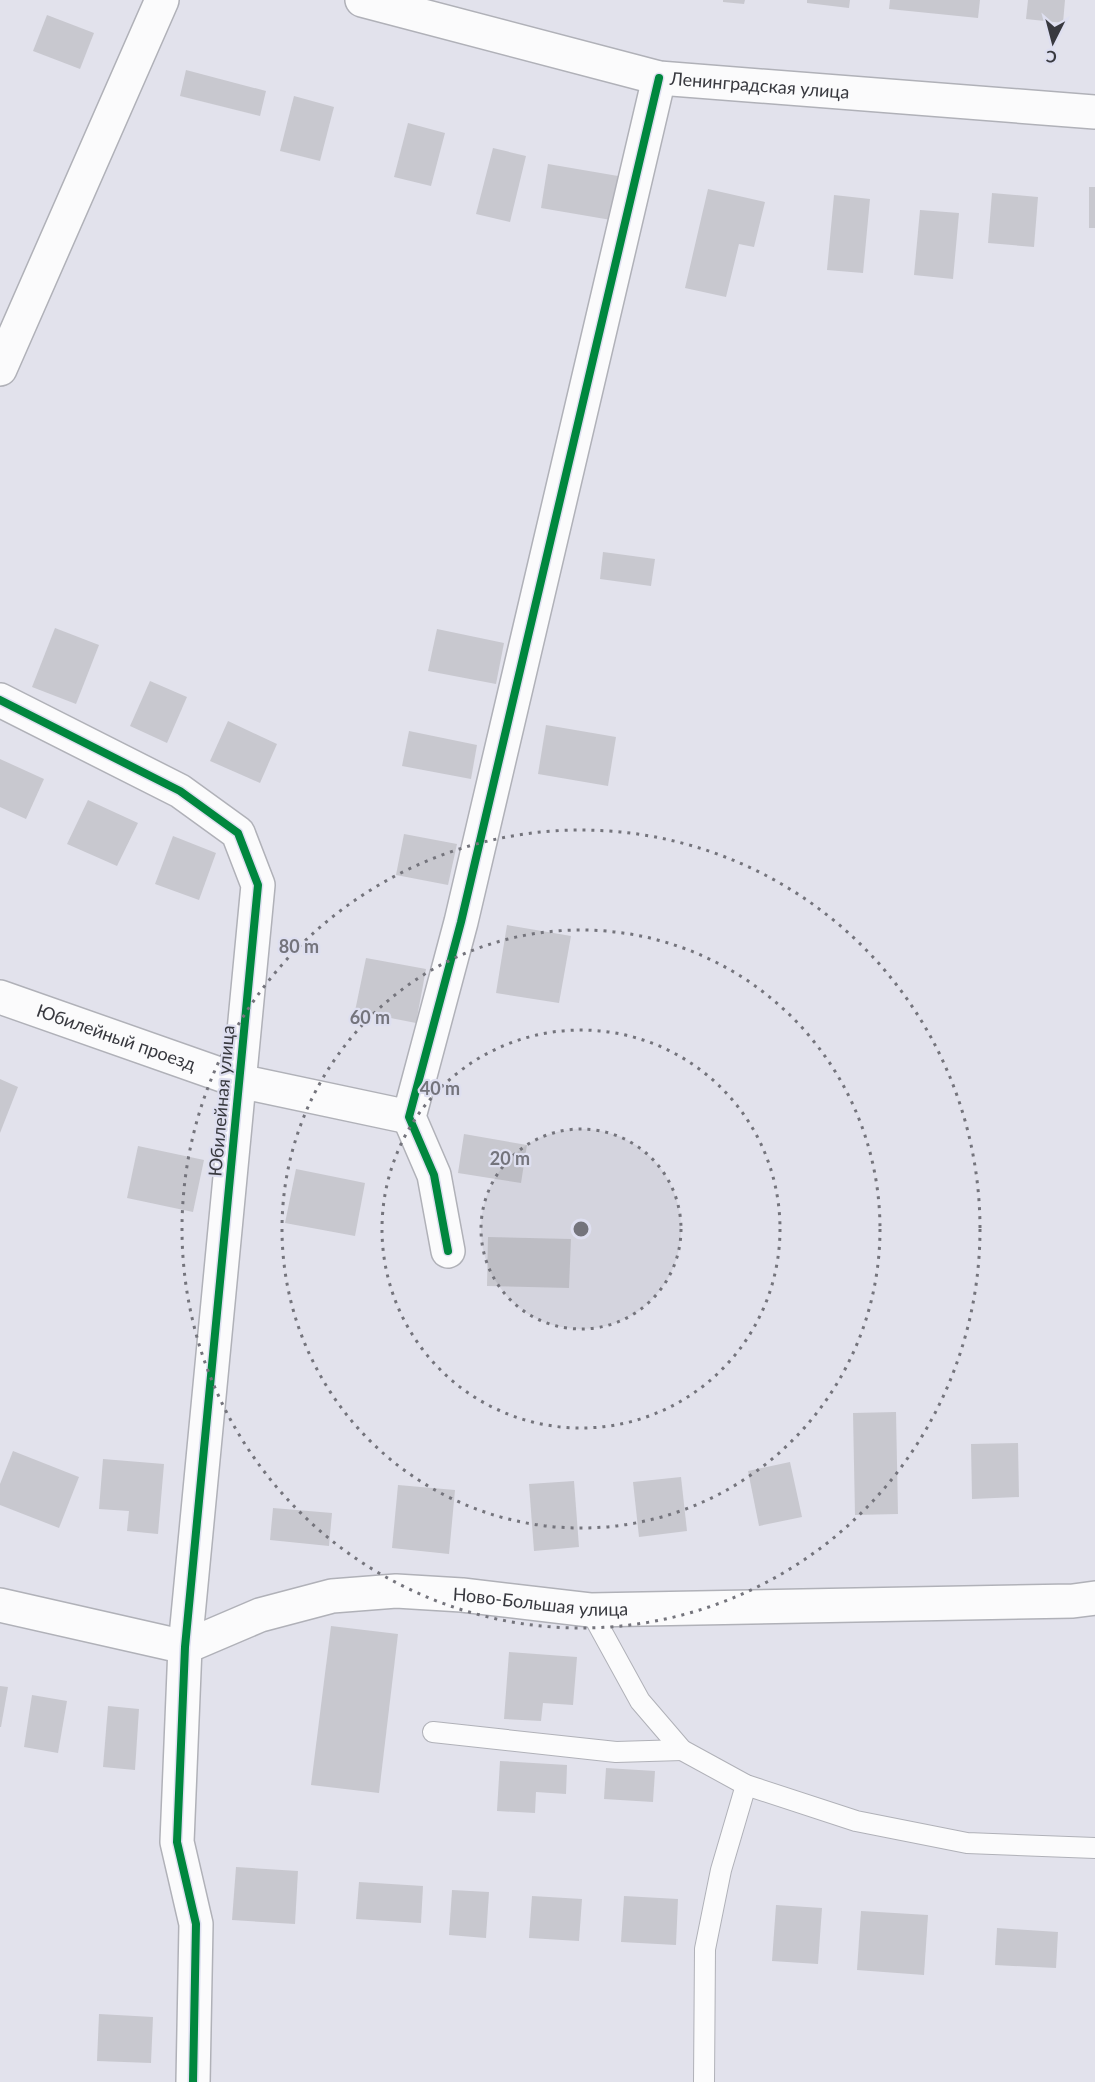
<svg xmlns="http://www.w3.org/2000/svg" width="1095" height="2082" font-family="Lato,sans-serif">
  <rect width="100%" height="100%" fill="#e2e2ec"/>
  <!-- building -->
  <g fill="#c8c8cf">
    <path d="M 723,0 L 745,0 L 744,4 L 723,2 Z"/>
    <path d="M 807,0 L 850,0 L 849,8 L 807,3 Z"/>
    <path d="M 890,0 L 980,0 L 978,18 L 889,9 Z"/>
    <path d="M 1028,0 L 1065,0 L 1063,23 L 1026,19 Z"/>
    <path d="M 47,15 L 94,33 L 80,69 L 33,51 Z"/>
    <path d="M 186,70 L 266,91 L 260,116 L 180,96 Z"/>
    <path d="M 294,96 L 334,107 L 320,161 L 280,151 Z"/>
    <path d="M 408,123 L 445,133 L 431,186 L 394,177 Z"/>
    <path d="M 493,148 L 526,156 L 510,222 L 476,214 Z"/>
    <path d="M 548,164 L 618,176 L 611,220 L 541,208 Z"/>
    <rect x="1089" y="187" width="6" height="41"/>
    <path d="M 708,189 L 765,202 L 754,247 L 739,244 L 726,297 L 685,288 Z"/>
    <path d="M 992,193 L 1038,197 L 1034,247 L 988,243 Z"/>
    <path d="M 834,195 L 870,199 L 863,273 L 827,270 Z"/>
    <path d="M 920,210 L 959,213 L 953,279 L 914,275 Z"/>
    <path d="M 603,552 L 655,559 L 651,586 L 600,579 Z"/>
    <path d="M 55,628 L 99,645 L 76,704 L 32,687 Z"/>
    <path d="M 437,629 L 504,643 L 496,684 L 428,671 Z"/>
    <path d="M 150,681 L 187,697 L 167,743 L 130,726 Z"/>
    <path d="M 228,721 L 277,744 L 260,783 L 210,761 Z"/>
    <path d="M 546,725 L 616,737 L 608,786 L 538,774 Z"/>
    <path d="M 409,731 L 477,745 L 471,779 L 402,766 Z"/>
    <path d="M 0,759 L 44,779 L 26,819 L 0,807 Z"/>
    <path d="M 88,800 L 138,823 L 117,866 L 67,844 Z"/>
    <path d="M 404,834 L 457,844 L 448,885 L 396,875 Z"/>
    <path d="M 173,836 L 216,853 L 199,900 L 155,884 Z"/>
    <path d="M 507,925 L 571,936 L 559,1003 L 496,993 Z"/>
    <path d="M 366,958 L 426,969 L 416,1023 L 355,1011 Z"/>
    <path d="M 0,1079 L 18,1087 L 0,1133 Z"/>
    <path d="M 464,1134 L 527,1145 L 521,1183 L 458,1173 Z"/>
    <path d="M 138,1146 L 204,1160 L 193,1212 L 127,1198 Z"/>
    <path d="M 296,1169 L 365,1183 L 355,1236 L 285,1223 Z"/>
    <path d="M 488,1237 L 571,1239 L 569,1288 L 487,1286 Z"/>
    <path d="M 896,1412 L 898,1514 L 855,1515 L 853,1413 Z"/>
    <path d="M 1018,1443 L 1019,1497 L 972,1499 L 971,1444 Z"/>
    <path d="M 13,1451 L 79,1477 L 59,1528 L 0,1505 L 0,1484 Z"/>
    <path d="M 103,1459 L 164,1464 L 158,1534 L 127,1531 L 129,1511 L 99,1509 Z"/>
    <path d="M 790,1462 L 802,1517 L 759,1526 L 748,1471 Z"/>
    <path d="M 681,1477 L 687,1531 L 639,1537 L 633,1482 Z"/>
    <path d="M 574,1481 L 579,1547 L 534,1551 L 529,1484 Z"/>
    <path d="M 398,1485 L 455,1490 L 449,1554 L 392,1548 Z"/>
    <path d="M 273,1508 L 332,1513 L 329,1546 L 270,1540 Z"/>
    <path d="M 331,1626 L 398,1634 L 379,1793 L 311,1785 Z"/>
    <path d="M 509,1652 L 577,1657 L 573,1705 L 543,1703 L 541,1721 L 504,1719 Z"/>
    <path d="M 0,1686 L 8,1687 L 1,1727 L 0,1727 Z"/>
    <path d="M 32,1695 L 67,1701 L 58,1753 L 24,1747 Z"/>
    <path d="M 108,1706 L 139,1709 L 135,1770 L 103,1767 Z"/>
    <path d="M 500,1761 L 567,1765 L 566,1794 L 536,1792 L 535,1813 L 497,1811 Z"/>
    <path d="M 606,1768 L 655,1771 L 653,1802 L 604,1799 Z"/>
    <path d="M 236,1867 L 298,1871 L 295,1924 L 232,1920 Z"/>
    <path d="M 359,1882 L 423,1886 L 421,1923 L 356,1919 Z"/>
    <path d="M 452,1890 L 489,1892 L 486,1938 L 449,1935 Z"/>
    <path d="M 532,1896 L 582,1899 L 579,1941 L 529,1938 Z"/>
    <path d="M 624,1896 L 678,1899 L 676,1945 L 621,1942 Z"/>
    <path d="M 776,1905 L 822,1908 L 818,1964 L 772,1961 Z"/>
    <path d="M 861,1911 L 928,1915 L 924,1975 L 857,1970 Z"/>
    <path d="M 997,1928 L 1058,1932 L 1056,1968 L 995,1965 Z"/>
    <path d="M 99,2014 L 153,2017 L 151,2063 L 97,2061 Z"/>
  </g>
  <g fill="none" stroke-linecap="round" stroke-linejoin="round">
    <defs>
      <g id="service">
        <path d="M 590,1610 L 640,1701 L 682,1750 L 746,1785 L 856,1821 L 967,1843 L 1095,1848"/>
        <path d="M 433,1732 L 616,1752 L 682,1750"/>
        <path d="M 704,2082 L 705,1949 L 721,1870 L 746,1785"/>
      </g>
      <g id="minor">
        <path id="s1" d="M 362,0 L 659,78 L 1095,112"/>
        <path d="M 0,369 L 162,0"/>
        <path d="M 0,700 L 180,791 L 238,833 L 258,885 L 185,1647 L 177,1842 L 196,1924 L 193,2082"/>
        <path id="s2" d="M 0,997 L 239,1081 L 409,1117"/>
        <path d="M 448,1251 L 434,1175 L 409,1117 L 461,922 L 659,78"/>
        <path id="s3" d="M 0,1605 L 185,1647 L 260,1615 L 332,1596 L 396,1591 L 462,1595 L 590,1610 L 1073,1601 L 1095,1598"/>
      </g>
    </defs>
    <!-- service casing -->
    <use href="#service" stroke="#b0b1b8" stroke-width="22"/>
    <!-- minor casing -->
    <use href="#minor" stroke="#b0b1b8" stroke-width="36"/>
    <!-- service -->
    <use href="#service" stroke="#fbfbfc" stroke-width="20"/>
    <!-- minor -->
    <use href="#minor" stroke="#fbfbfc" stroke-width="33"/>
    <defs>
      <g id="cycleway">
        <path d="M 0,700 L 180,791 L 238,833 L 258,885 L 185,1647 L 177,1842 L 196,1924 L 193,2082"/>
        <path d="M 448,1251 L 434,1175 L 409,1117 L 461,922 L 659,78"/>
      </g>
    </defs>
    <!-- cycleway casing -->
    <use href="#cycleway" stroke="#dedff0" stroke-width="11"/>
    <!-- cycleway -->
    <use href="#cycleway" stroke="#00873e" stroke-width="8"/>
  </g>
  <!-- distance rings -->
  <circle cx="581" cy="1229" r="100" fill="#74747c" fill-opacity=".12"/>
  <g fill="none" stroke="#74747c" stroke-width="3" stroke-dasharray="3 6">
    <circle cx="581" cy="1229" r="100"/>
    <circle cx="581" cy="1229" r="199"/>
    <circle cx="581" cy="1229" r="299"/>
    <circle cx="581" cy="1229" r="399"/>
  </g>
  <g text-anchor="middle" stroke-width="4.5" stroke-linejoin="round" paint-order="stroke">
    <!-- street labels -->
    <g font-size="18" fill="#38393f" stroke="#dedff0">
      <text dy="6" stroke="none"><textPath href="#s1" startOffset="408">Ленинградская улица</textPath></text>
      <text dy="6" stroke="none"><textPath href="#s2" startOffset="123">Юбилейный проезд</textPath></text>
      <text transform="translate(222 1101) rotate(-85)" y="6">Юбилейная улица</text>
      <text dy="6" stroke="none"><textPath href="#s3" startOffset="555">Ново-Большая улица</textPath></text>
    </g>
  </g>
  <circle cx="581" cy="1229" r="9" fill="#74747c" stroke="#dedff0" stroke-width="3"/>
  <g font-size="18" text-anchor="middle" font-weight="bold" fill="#74747c" stroke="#dedff0" stroke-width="4.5" stroke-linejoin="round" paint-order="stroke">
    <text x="299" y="953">80 m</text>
    <text x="370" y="1024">60 m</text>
    <text x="440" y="1095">40 m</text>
    <text x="510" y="1165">20 m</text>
  </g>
  <!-- north arrow -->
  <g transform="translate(1053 42) rotate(186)" stroke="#dedff0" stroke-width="4.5" paint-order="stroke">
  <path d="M0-4.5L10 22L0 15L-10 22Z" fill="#38393f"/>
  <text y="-9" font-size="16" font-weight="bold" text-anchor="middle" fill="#38393f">С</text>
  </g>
</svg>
